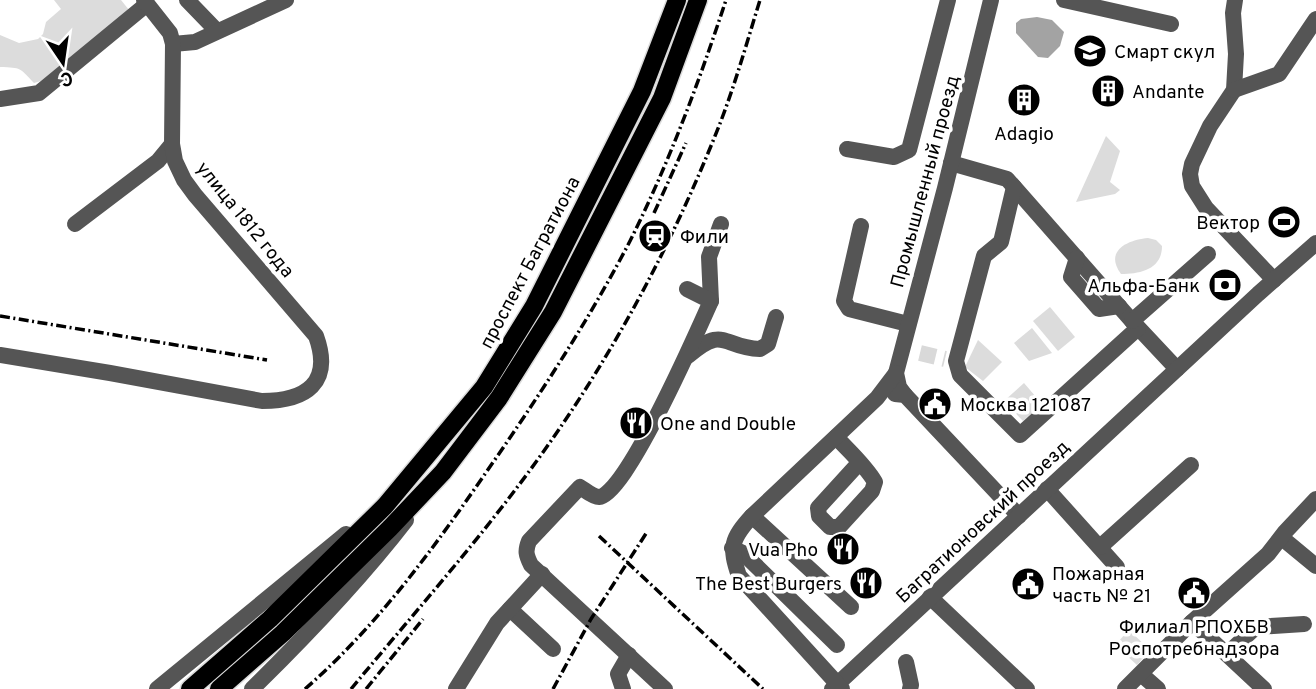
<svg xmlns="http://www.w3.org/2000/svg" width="1316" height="689" font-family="Overpass,sans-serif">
  <rect width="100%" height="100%" fill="#fff"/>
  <!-- green -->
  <g fill="#dcdcdc">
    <path d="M 54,0 L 121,0 L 129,10 L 41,81 L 34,83 C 19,67 22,68 0,67 L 0,35 L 19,43 L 38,39 L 43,34 L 46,22 L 61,9 Z"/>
    <path d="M 1106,136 L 1120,151 L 1110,182 L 1120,190 L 1115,194 L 1076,202 Z"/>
    <path d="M 1148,238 L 1156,240 L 1162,246 C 1162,269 1141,274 1121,274 C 1104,251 1127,240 1148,238 Z"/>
    <path d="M 1050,307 L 1075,337 L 1058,351 L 1033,321 Z"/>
    <path d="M 1032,328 L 1052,353 L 1029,361 L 1014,343 Z"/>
    <path d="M 978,340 L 1002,362 L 983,381 L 965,367 Z"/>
    <path d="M 1024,383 L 1042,404 L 1023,421 L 1004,401 Z"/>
    <path d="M 1129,630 L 1150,650 L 1137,665 L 1115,645 Z"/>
  </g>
  <!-- water -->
  <path fill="#a3a3a3" d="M 1037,17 L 1052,20 L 1064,32 L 1060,46 L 1048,58 L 1038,57 L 1016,33 L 1016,23 L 1021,19 Z"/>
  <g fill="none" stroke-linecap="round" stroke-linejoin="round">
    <!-- minor-tunnel -->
    <path stroke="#d9d9d9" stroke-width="16" stroke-dasharray="16 8" stroke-linecap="butt" d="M 920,353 L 945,359"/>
    <defs>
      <g id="major">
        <path d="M 190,689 L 270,619 L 385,506 L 484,387 L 534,306 L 642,91 L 677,0"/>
        <path d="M 219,689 L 283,633 L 390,528 L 443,472 L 499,398 L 553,312 L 662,98 L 698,0"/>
      </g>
    </defs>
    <!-- major casing -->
    <use href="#major" stroke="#dbdbdb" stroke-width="21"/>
    <!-- minor -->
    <g stroke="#555" stroke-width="16">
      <path d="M 187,0 L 217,31"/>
      <path d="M 1064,0 L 1171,24"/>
      <path d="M 1235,0 L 1233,13 L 1236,54 L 1234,90 L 1210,126 L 1192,164 L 1190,174 L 1192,186 L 1206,208 L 1274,280"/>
      <path d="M 173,44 L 195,42 L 286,0"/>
      <path d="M 1234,90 L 1279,74 L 1316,19"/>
      <path d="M 0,99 L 39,93 L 147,4"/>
      <path d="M 847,149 L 894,157 L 909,150 L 948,0"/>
      <path d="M 951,163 L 1007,179 L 1132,321 L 1177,369"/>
      <path d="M 1014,187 L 1001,242 L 984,256 L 956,361 L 960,375 L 1020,435 L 1138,328"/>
      <path d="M 75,224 L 158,161 L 172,144"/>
      <path d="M 861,226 L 844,301 L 849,309 L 908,324"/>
      <path d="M 1077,258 L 1071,277 L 1099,309 L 1119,306"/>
      <path d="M 711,301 L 709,257 L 721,224"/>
      <path d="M 1132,321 L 1208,254"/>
      <path d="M 0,355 L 110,373 L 262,401 C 306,401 333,383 316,336 L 195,195 L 184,180 L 175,161 L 172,144 L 173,44 L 170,33 L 144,0"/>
      <path d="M 688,356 C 725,324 722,348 760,349 L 768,344 L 776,317"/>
      <path d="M 895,394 L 905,395 L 1019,516"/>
      <path d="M 905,395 L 899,387 L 896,373 L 945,188 L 991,0"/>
      <path d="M 836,437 C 849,451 865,465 875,482 L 872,491 L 839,527 L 830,527 L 819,516 L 818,508 L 859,463"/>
      <path d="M 1047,489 L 1117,567"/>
      <path d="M 752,516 L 851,607"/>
      <path d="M 1282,538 L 1316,566"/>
      <path d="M 1100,547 L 1191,465"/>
      <path d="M 732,548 L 743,553 L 837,645"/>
      <path d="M 930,597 L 1027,689"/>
      <path d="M 510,609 L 553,649"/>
      <path d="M 1192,622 L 1264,689"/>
      <path d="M 1227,654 L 1256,627 L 1304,624"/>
      <path d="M 906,662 L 911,685 L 910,689"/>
      <path d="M 1141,674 L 1158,689"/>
      <path d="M 157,689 L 346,534"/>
      <path d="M 252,689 C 307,635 359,581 406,520"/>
      <path d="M 456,689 L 497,623 L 542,574"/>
      <path d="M 623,689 L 618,674 L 629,655"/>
      <path d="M 665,689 L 531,565 C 526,555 525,551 529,541 L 580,487 C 585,490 593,497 599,497 C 626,495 698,330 711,301 L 687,289"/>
      <path d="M 832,689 L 1258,294 L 1316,243"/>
      <path d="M 842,689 L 739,576 C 729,547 731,539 752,516 L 877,398 L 896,373"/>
      <path d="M 1125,689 L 1192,622 L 1268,554 L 1285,532 L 1316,499"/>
    </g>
    <!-- major -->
    <use href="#major" stroke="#000" stroke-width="18"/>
    <!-- rail -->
    <g stroke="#000" stroke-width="3.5" stroke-dasharray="10 3.5 2 3.5" stroke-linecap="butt">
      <path d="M 654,213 L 686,143"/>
      <path d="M 0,316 L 267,360"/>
      <path d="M 599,536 L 763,689"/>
      <path d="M 305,689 C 376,627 431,552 485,474 C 537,399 588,322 630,241 C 669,163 699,82 726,0"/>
      <path d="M 351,689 C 419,607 492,526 553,438 C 620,342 676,235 719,126 C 735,85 747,42 760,0"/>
      <path d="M 366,689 L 423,619"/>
      <path d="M 553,689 L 591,619 L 647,532"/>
    </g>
  </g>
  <!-- icons -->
  <defs>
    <symbol id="school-disc" viewBox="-11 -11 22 22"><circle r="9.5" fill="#000" stroke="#fff"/><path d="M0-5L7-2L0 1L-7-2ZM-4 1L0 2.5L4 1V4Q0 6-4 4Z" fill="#fff"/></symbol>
    <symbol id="building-disc" viewBox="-11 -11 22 22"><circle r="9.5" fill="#000" stroke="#fff"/><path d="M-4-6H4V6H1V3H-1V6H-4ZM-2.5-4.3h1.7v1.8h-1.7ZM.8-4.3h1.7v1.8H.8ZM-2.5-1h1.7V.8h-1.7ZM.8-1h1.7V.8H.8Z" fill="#fff"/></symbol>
    <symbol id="stadium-disc" viewBox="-11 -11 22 22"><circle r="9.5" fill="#000" stroke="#fff"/><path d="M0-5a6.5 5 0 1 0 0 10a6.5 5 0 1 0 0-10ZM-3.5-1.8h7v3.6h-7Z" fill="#fff"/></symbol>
    <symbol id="station-disc" viewBox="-11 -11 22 22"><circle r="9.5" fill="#000" stroke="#fff"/><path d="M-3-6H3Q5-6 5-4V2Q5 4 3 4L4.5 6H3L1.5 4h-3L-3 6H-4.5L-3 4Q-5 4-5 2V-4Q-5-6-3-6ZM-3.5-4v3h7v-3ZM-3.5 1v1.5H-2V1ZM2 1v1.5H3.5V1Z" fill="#fff"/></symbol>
    <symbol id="bank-disc" viewBox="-11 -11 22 22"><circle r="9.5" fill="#000" stroke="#fff"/><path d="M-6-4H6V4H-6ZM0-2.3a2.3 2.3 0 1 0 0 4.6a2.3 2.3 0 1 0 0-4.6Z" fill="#fff"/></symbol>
    <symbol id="civic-disc" viewBox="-11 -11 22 22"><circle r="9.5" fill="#000" stroke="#fff"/><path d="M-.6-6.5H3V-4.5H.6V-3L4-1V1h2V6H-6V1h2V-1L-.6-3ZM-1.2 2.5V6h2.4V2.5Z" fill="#fff"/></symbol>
    <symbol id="restaurant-disc" viewBox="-11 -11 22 22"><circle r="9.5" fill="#000" stroke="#fff"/><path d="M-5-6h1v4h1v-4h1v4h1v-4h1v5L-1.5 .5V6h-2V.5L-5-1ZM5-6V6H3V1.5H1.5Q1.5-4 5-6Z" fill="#fff"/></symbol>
  </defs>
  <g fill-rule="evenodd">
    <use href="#school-disc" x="1071" y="32" width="38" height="38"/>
    <use href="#building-disc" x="1089" y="72" width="38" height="38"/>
    <use href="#building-disc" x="1005" y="81" width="38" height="38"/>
    <use href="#stadium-disc" x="1265" y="203" width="38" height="38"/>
    <use href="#station-disc" x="636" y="217" width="38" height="38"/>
    <use href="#bank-disc" x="1206" y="266" width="38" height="38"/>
    <use href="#civic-disc" x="916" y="385" width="38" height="38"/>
    <use href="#restaurant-disc" x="617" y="404" width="38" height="38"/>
    <use href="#restaurant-disc" x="824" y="530" width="38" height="38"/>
    <use href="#restaurant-disc" x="847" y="564" width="38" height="38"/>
    <use href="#civic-disc" x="1009" y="565" width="38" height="38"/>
    <use href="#civic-disc" x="1175" y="574" width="38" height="38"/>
  </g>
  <g text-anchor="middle" stroke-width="7" stroke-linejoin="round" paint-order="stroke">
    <!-- poi labels -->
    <g font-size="19" fill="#000" stroke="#fff" text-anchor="start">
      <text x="1114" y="58">Смарт скул</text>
      <text x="1132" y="98">Andante</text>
      <text x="1024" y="140" text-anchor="middle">Adagio</text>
      <text x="1260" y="229" text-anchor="end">Вектор</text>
      <text x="680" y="243">Фили</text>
      <text x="1200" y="292" text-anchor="end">Альфа-Банк</text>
      <text x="960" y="411">Москва 121087</text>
      <text x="660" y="430">One and Double</text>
      <text x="818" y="556" text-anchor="end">Vua Pho</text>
      <text x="1052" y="580">Пожарная<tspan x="1052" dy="22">часть № 21</tspan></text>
      <text x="842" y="590" text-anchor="end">The Best Burgers</text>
      <text x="1194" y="633" text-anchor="middle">Филиал РПОХБВ<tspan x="1194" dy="22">Роспотребнадзора</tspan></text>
    </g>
    <!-- street labels -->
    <g font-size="19" fill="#000" stroke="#fff">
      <text transform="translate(924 181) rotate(-75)" y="7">Промышленный проезд</text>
      <text transform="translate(246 219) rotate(51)" y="7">улица 1812 года</text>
      <text transform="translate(529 262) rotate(-62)" y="7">проспект Багратиона</text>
      <text transform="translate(982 521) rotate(-43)" y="7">Багратионовский проезд</text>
    </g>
  </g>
  <!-- north arrow -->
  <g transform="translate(63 63) rotate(167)" stroke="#ffffff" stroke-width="5" paint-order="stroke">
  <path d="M0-5L12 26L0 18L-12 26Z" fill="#000000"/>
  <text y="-10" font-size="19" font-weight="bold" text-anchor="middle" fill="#000000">С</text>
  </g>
</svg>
